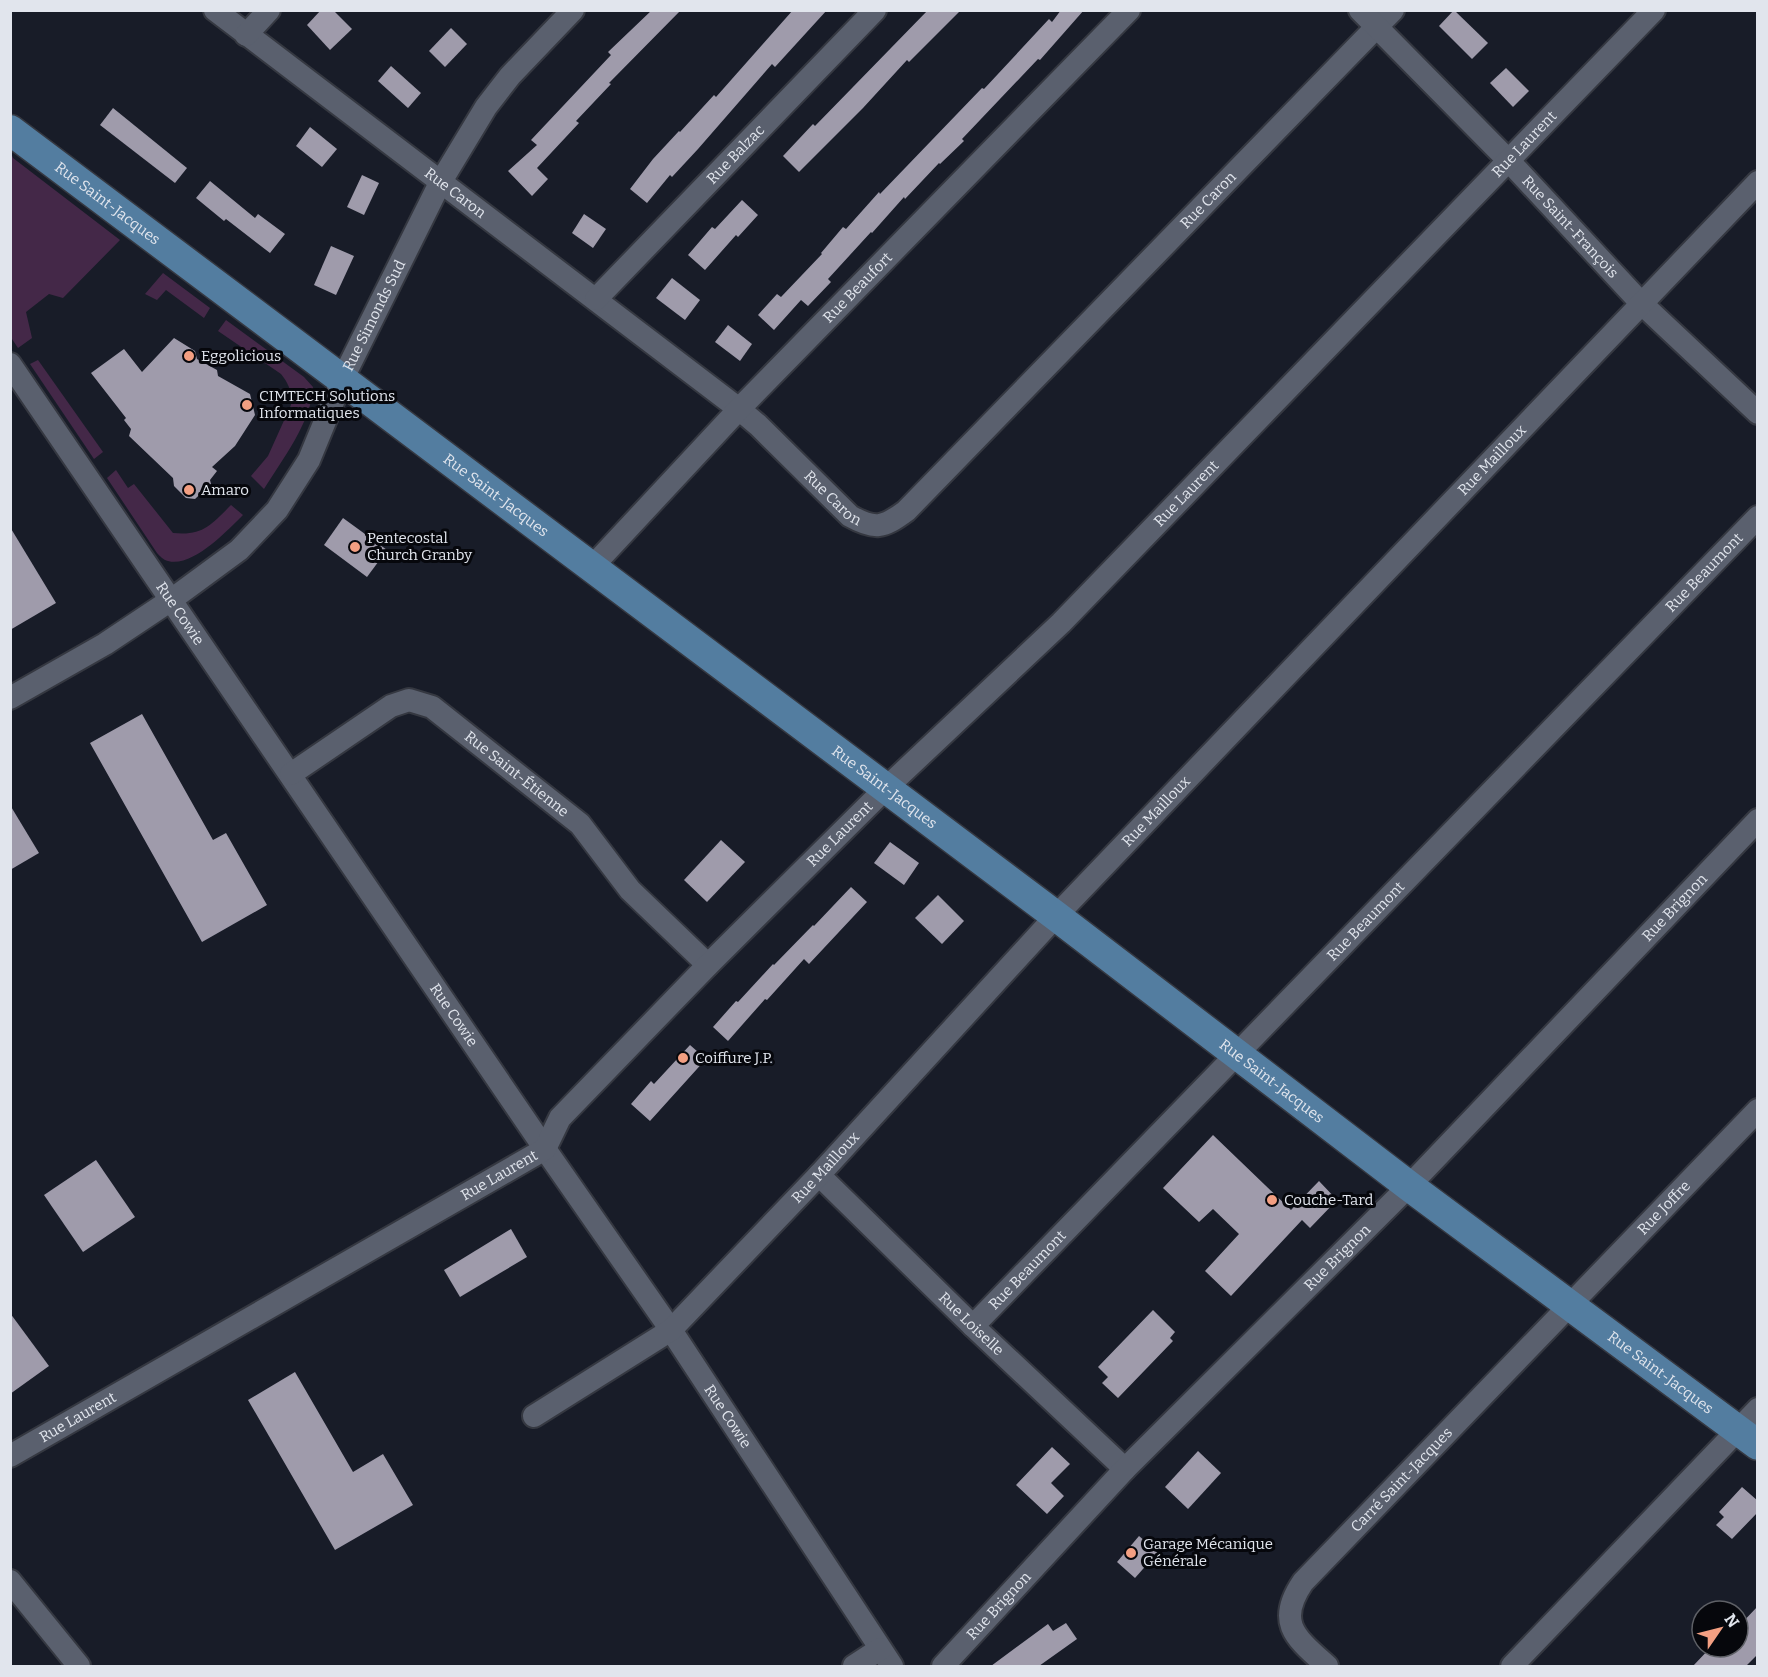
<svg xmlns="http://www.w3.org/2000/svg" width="1768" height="1677" font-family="Bitter,serif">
  <rect width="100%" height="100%" fill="#181c28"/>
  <!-- green -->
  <g fill="#442848">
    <path d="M 11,153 L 13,158 L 120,240 L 63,298 L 49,294 L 26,312 L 32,338 L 18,348 L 10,336 Z"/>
    <path d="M 163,273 L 210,308 L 204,318 L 166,290 L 157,300 L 145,294 Z"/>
    <path d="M 226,320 L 304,377 L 313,387 C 312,421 282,460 264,489 L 251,476 L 268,456 L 291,405 C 292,392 289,384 281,374 L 218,331 Z"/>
    <path d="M 38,360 L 103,452 L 94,459 L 30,364 Z"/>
    <path d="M 116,470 L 128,488 L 134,484 L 173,533 C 203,536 211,525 231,505 L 243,515 C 227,531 192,568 168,561 C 163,560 160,556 157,553 L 107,478 Z"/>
  </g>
  <!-- building -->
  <g fill="#9f9bab">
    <path d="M 321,10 L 333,10 L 352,29 L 330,50 L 307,25 Z"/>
    <path d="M 652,10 L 681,10 L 609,83 L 611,84 L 576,121 L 579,123 L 537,168 L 548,179 L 532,196 L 508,171 L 537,145 L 531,140 L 611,55 L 608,52 Z"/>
    <path d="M 793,10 L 827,10 L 775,67 L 772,64 L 698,149 L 672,177 L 670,175 L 647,203 L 630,189 L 653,159 L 679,131 L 680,132 L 714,95 L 716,97 Z"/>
    <path d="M 928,10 L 961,10 L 909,62 L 907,60 L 863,108 L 799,172 L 783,156 L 813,124 L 815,126 Z"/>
    <path d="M 1061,10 L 1084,10 L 1040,60 L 1038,59 L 962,139 L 964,141 L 940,164 L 939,163 L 905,199 L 904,197 L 872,233 L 871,232 L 828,279 L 831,282 L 808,306 L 801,300 L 774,330 L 758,315 L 777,294 L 781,297 L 822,254 L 821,253 L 843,227 L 846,229 L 879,192 L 880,194 L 982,88 L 984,89 L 1049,19 L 1052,22 Z"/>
    <path d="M 1454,10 L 1488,43 L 1472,59 L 1439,26 Z"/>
    <path d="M 451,28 L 467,44 L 445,67 L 429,51 Z"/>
    <path d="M 391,66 L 421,93 L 408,108 L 378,81 Z"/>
    <path d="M 1506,68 L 1529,91 L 1513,107 L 1490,83 Z"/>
    <path d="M 113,108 L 187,168 L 175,183 L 100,125 Z"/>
    <path d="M 310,127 L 337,149 L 322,167 L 296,146 Z"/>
    <path d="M 362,175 L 379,183 L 364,215 L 347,207 Z"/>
    <path d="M 210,181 L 255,218 L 258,214 L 285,234 L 270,253 L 226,219 L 224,221 L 196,198 Z"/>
    <path d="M 742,200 L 758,215 L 738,237 L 736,235 L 705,270 L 688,255 L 712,227 L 715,229 Z"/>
    <path d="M 584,214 L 606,229 L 593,248 L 572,233 Z"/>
    <path d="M 331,246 L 354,256 L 336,295 L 314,285 Z"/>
    <path d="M 672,278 L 700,300 L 685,320 L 656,298 Z"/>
    <path d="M 728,325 L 752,344 L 740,361 L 715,342 Z"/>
    <path d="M 174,338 L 195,351 L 197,359 L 217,370 L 218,376 L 250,394 L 255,415 L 235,446 L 212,467 L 217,471 L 210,480 L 211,484 L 195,499 L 186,498 L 174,486 L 173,478 L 129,436 L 131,429 L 124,420 L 126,418 L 91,373 L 124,349 L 142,372 Z"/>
    <path d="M 343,518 L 387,550 L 367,577 L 324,545 Z"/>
    <path d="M 10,527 L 56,603 L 10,630 Z"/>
    <path d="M 142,714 L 213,840 L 226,833 L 267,905 L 202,942 L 90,743 Z"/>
    <path d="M 10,805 L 39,853 L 10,870 Z"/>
    <path d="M 721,840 L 745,862 L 707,902 L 684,880 Z"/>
    <path d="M 890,842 L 919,863 L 904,885 L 874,863 Z"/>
    <path d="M 851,887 L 867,902 L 809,964 L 804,959 L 767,1000 L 765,999 L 728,1041 L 713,1027 L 736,1001 L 738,1002 L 773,964 L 774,965 L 813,925 L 814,926 Z"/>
    <path d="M 938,895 L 964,921 L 942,944 L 915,918 Z"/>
    <path d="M 690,1045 L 706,1059 L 650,1121 L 631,1104 L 651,1081 L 654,1084 Z"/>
    <path d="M 1213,1135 L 1291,1210 L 1319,1181 L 1337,1200 L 1310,1228 L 1302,1220 L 1231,1296 L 1205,1271 L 1239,1234 L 1213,1209 L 1199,1222 L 1163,1188 Z"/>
    <path d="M 96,1160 L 135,1217 L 83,1252 L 44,1195 Z"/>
    <path d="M 511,1229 L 527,1257 L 460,1297 L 444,1270 Z"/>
    <path d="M 1153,1310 L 1175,1332 L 1170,1338 L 1173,1341 L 1118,1398 L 1102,1383 L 1108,1377 L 1098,1367 Z"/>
    <path d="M 10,1313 L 49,1366 L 10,1394 Z"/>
    <path d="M 295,1372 L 353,1472 L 383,1454 L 413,1505 L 335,1550 L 248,1400 Z"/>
    <path d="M 1052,1447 L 1070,1464 L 1051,1483 L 1064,1496 L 1047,1514 L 1016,1485 Z"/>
    <path d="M 1198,1451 L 1221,1473 L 1188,1509 L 1165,1487 Z"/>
    <path d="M 1742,1487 L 1758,1501 L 1758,1512 L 1732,1539 L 1716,1525 L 1724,1517 L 1719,1512 Z"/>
    <path d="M 1139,1536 L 1158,1552 L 1135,1578 L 1117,1562 Z"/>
    <path d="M 1758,1606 L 1758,1654 L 1746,1666 L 1693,1666 L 1711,1647 L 1738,1647 L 1738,1627 Z"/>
    <path d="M 1066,1623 L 1077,1639 L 1039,1666 L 991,1666 L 1048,1624 L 1053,1631 Z"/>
  </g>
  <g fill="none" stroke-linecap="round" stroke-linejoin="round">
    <defs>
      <g id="minor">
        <path id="s1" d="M 215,10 L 739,409 L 758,425 L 850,516 C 875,530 883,528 906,511 L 1393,10"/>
        <path id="s2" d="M 1360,10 L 1509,161 L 1641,303 L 1758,413"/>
        <path d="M 246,35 L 269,10"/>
        <path id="s3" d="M 596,299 L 875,10"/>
        <path id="s4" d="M 10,364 L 545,1149 L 671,1330 L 892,1666"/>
        <path id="s5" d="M 591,568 L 739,409 L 1129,10"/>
        <path id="s6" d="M 10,698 L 105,644 L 171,600 L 239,550 L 277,510 L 309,460 L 342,380 L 440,183 L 486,107 L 510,76 L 573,10"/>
        <path id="s7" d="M 291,774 L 391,706 L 409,700 L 432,707 L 580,824 L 630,890 L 708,965"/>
        <path id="s8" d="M 819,1175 L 973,1326 L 1125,1469"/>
        <path id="s9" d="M 973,1326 L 1758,517"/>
        <path id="s10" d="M 534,1416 L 671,1330 L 819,1175 L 1056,916 L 1758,182"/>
        <path id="s11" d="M 10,1456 L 545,1149 L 560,1118 L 708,965 L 885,789 L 1061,623 L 1654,10"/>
        <path d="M 10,1581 L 79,1666"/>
        <path d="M 854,1666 L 880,1649"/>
        <path id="s12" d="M 943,1666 L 1125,1469 L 1409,1186 L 1758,820"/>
        <path id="s13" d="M 1327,1666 C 1296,1638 1275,1623 1303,1582 L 1758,1110"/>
        <path d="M 1512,1666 L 1758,1409"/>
      </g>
      <g id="major">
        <path id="s14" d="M 10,130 L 1056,916 L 1409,1186 L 1758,1445"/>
      </g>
    </defs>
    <!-- minor casing -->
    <use href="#minor" stroke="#353841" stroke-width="26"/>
    <!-- major casing -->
    <use href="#major" stroke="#353841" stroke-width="33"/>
    <!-- minor -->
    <use href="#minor" stroke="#5a606e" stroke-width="22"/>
    <!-- major -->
    <use href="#major" stroke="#537da0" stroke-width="30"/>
  </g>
  <!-- markers -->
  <g fill="#f39f82" stroke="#06070c" stroke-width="2">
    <circle cx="189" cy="356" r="6"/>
    <circle cx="247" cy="405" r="6"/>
    <circle cx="189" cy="490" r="6"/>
    <circle cx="355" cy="547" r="6"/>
    <circle cx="683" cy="1058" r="6"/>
    <circle cx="1272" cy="1200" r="6"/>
    <circle cx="1131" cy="1553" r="6"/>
  </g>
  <g text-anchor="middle" stroke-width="6" stroke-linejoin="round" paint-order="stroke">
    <!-- street labels -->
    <g font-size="15" fill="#e1e5ed" stroke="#06070c">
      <text dy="5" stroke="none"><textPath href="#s11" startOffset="2022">Rue Laurent</textPath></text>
      <text dy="5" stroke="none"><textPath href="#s3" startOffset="201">Rue Balzac</textPath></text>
      <text dy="5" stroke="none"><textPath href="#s1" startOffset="302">Rue Caron</textPath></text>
      <text dy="5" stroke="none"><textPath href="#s1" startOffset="1308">Rue Caron</textPath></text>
      <text dy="5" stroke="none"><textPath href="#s14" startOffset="122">Rue Saint-Jacques</textPath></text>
      <text dy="5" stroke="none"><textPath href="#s2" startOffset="302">Rue Saint-François</textPath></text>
      <text dy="5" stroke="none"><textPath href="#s5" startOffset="387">Rue Beaufort</textPath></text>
      <text dy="5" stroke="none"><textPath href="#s6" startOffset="546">Rue Simonds Sud</textPath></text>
      <text dy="5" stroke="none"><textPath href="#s10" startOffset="1358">Rue Mailloux</textPath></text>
      <text dy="5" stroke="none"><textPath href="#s11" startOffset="1536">Rue Laurent</textPath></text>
      <text dy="5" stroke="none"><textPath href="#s14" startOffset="608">Rue Saint-Jacques</textPath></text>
      <text dy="5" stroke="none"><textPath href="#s1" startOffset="788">Rue Caron</textPath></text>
      <text dy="5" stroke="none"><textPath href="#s9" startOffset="1050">Rue Beaumont</textPath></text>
      <text dy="5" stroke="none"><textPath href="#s4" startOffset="302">Rue Cowie</textPath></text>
      <text dy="5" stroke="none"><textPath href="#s7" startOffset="272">Rue Saint-Étienne</textPath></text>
      <text dy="5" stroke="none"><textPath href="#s14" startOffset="1094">Rue Saint-Jacques</textPath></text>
      <text dy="5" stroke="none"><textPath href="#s10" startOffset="872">Rue Mailloux</textPath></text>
      <text dy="5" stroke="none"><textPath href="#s11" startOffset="1050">Rue Laurent</textPath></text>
      <text dy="5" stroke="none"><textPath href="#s12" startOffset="1054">Rue Brignon</textPath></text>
      <text dy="5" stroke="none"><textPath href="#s9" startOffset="564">Rue Beaumont</textPath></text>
      <text dy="5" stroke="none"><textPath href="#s4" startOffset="788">Rue Cowie</textPath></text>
      <text dy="5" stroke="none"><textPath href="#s14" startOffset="1580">Rue Saint-Jacques</textPath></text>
      <text dy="5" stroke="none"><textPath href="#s10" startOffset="386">Rue Mailloux</textPath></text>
      <text dy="5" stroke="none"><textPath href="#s11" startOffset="564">Rue Laurent</textPath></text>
      <text dy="5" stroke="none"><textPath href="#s13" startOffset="621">Rue Joffre</textPath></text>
      <text dy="5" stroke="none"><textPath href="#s12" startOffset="568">Rue Brignon</textPath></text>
      <text dy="5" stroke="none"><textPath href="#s9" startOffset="78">Rue Beaumont</textPath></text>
      <text dy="5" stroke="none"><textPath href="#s8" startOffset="213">Rue Loiselle</textPath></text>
      <text dy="5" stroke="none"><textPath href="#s14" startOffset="2066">Rue Saint-Jacques</textPath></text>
      <text dy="5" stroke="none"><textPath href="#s4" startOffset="1274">Rue Cowie</textPath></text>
      <text dy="5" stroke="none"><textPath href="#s11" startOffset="78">Rue Laurent</textPath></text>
      <text dy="5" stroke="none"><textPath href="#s13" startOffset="243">Carré Saint-Jacques</textPath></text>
      <text dy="5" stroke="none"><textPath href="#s12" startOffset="82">Rue Brignon</textPath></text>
    </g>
    <!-- poi labels -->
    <g font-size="15" fill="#e1e5ed" stroke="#06070c" text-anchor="start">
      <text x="201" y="361">Eggolicious</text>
      <text x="259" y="401">CIMTECH Solutions<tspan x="259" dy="17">Informatiques</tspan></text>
      <text x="201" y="495">Amaro</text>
      <text x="367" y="543">Pentecostal<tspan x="367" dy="17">Church Granby</tspan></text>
      <text x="695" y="1063">Coiffure J.P.</text>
      <text x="1284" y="1205">Couche-Tard</text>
      <text x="1143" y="1549">Garage Mécanique<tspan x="1143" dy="17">Générale</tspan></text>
    </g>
  </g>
  <!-- border -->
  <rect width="1768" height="1677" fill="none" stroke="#e1e5ed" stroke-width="24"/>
  <!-- north arrow -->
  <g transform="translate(1720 1629) rotate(55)"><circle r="28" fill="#06070c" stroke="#5e6066" stroke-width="1.5"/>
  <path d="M0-4.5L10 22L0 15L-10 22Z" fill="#f39f82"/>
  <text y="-9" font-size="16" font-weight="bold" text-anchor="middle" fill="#e1e5ed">N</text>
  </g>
</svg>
